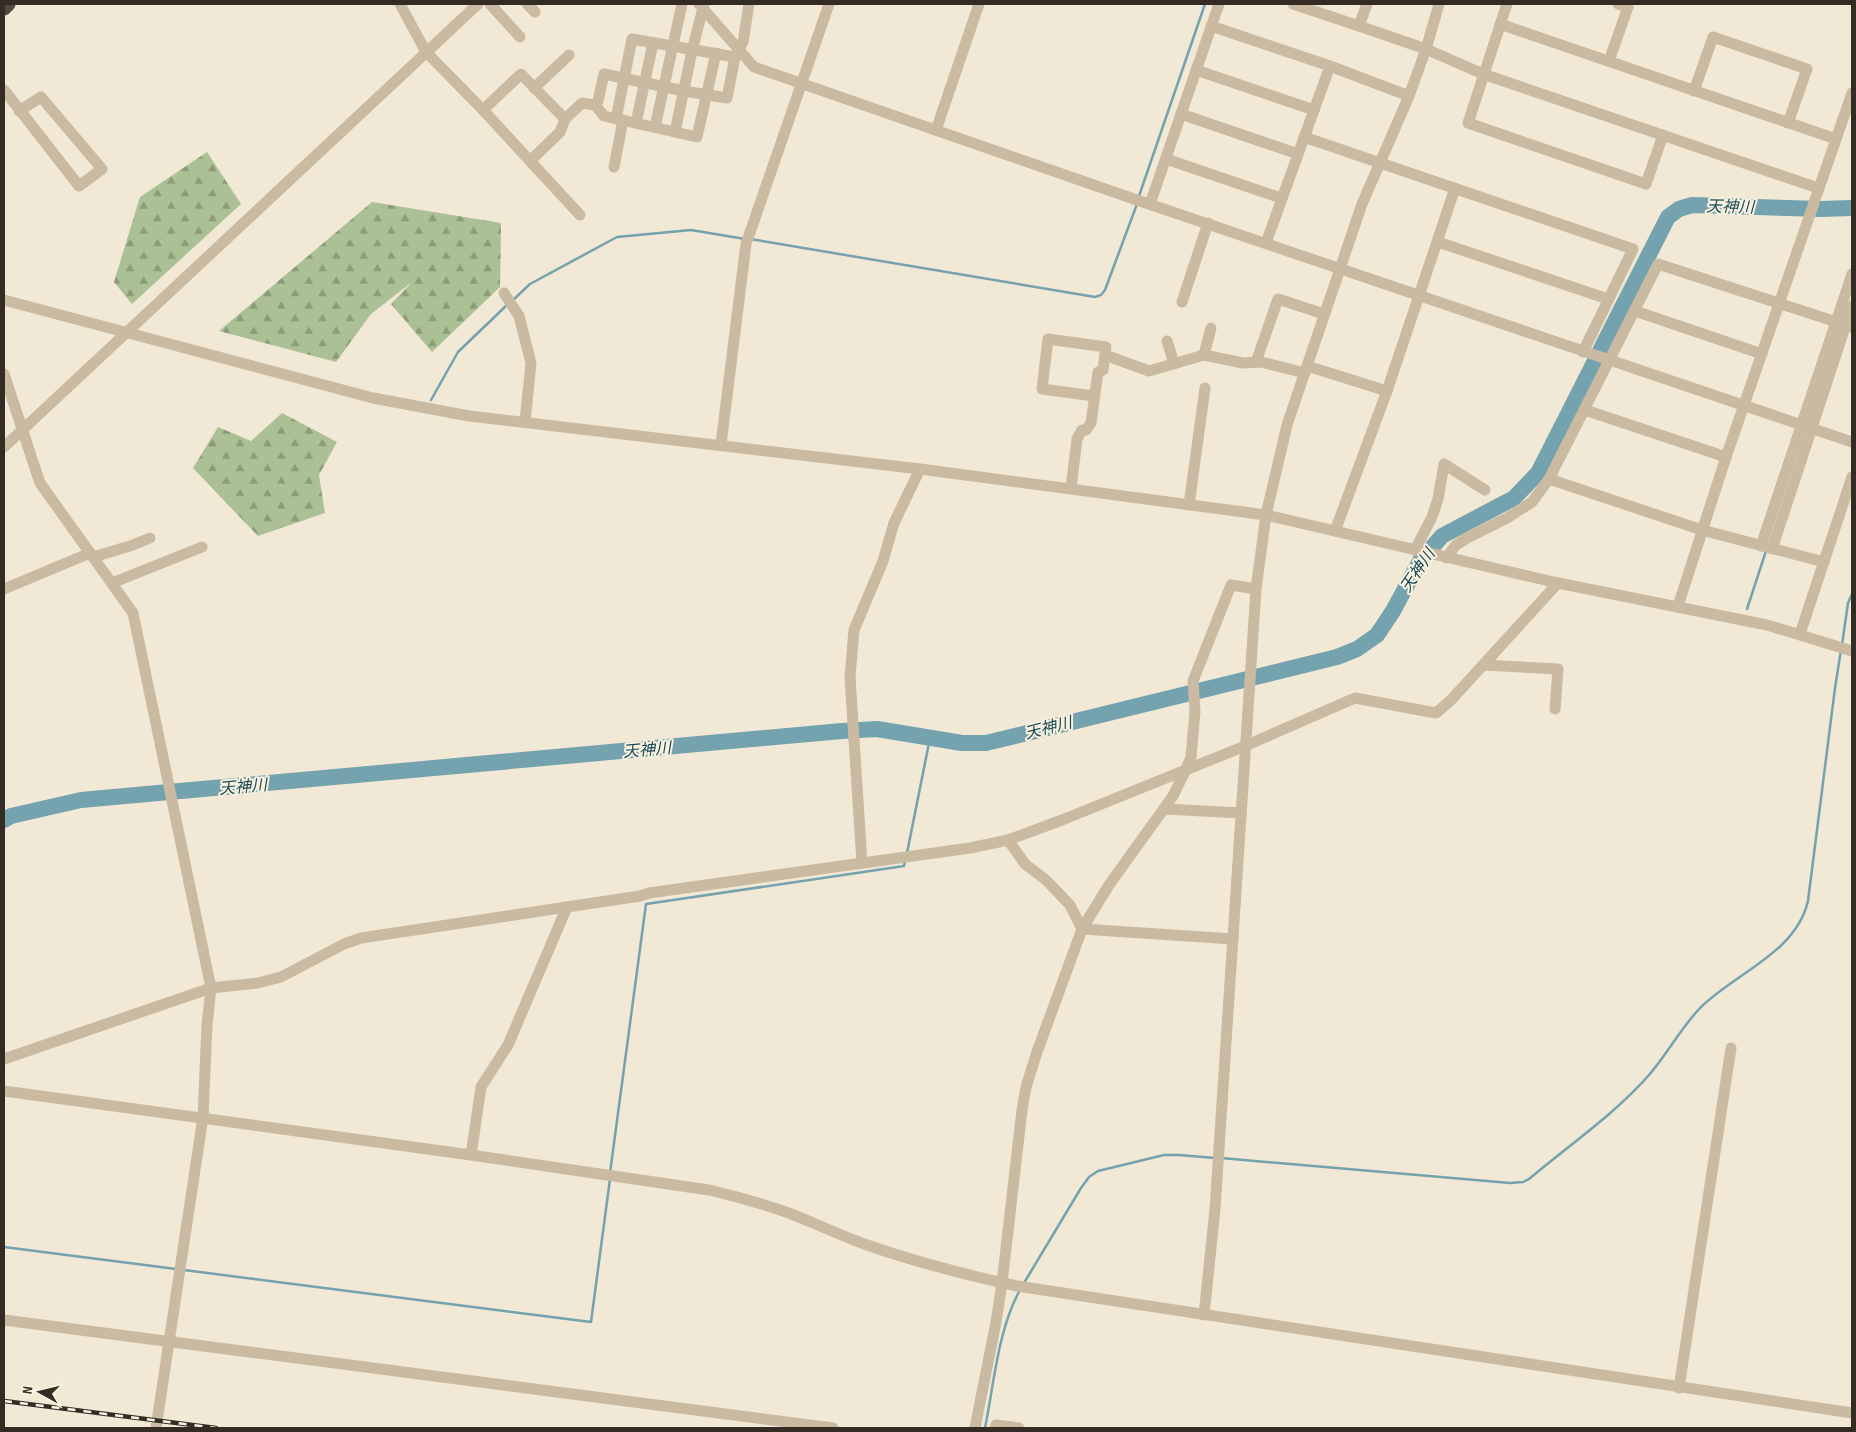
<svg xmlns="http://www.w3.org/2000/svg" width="1856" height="1432" font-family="'Sofia Sans Condensed','Noto Sans JP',sans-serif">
  <defs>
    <pattern id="forest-firs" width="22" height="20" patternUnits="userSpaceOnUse" patternTransform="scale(1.25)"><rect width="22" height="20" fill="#abc095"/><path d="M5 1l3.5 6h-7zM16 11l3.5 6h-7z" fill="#8c9c79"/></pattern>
  </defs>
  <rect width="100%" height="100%" fill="#f1e8d5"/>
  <!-- forest -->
  <g fill="url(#forest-firs)">
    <path d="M 207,152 L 241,204 L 132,304 L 114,282 L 140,197 Z"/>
    <path d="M 372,202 L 501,223 L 500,287 L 432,352 L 391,304 L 412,282 L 371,314 L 336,362 L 219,331 Z"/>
    <path d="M 282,413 L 337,442 L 319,475 L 325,513 L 258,536 L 193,468 L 218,427 L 251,441 Z"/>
  </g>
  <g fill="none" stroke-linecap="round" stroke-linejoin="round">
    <!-- stream -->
    <g stroke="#74a2ae" stroke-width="2.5">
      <path d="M 1139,196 L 1205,4"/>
      <path d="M 750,239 L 1095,297 L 1101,295 L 1105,290 L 1137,204"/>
      <path d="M 512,301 L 530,284 L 617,237 L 691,230 L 745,239"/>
      <path d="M 431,400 L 458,352 L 508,304"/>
      <path d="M 1747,609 L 1766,551"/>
      <path d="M 1842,645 L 1848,603 L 1852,594"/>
      <path d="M 907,853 L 930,738"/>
      <path d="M 1221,1158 L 1510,1183 L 1523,1182 L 1529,1179 C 1568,1146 1616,1113 1649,1075 C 1667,1054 1681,1028 1700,1008 C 1735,973 1796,953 1808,901 L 1835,688 L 1841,650"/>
      <path d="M 610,1173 L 646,904 L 904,866 L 905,861"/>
      <path d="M 4,1247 L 176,1269"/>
      <path d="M 184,1270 L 591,1322 L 610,1179"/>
      <path d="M 1024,1283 L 1081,1188 L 1089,1177 L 1098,1171 L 1164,1155 L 1179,1155 L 1215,1158"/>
      <path d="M 985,1428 C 994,1384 998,1329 1020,1290"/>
    </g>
    <!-- river -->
    <path stroke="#74a2ae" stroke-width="16" d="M 4,820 L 11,816 L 81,800 L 842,731 L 877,729 L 962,743 L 986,743 L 1337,657 L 1357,649 L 1377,635 L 1393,611 L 1420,561 L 1442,536 L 1514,498 L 1538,473 L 1668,217 L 1679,209 L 1692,205 L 1821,209 L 1852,208"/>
    <!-- minor -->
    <g stroke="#c9baa1" stroke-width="11">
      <path d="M 400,4 L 426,52 L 483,110 L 580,215"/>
      <path d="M 490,4 L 520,37"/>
      <path d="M 527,4 L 535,12"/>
      <path d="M 699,4 L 754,67 L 1134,199 L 1852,442"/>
      <path d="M 1293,4 L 1359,26"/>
      <path d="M 1367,4 L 1359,26 L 1426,49 L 1483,74 L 1818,188"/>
      <path d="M 1507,4 L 1468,123 L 1646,184 L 1663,135"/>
      <path d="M 1500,24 L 1836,139"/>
      <path d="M 1211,26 L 1330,66 L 1409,96"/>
      <path d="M 1609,61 L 1628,7 L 1618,4"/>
      <path d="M 1196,70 L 1314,110"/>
      <path d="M 534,88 L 569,55"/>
      <path d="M 4,90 L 79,186 L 102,169 L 41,97 L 19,111"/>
      <path d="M 1694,91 L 1713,37 L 1807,69 L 1788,123"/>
      <path d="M 595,105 L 598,101 L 604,74 L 684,91 L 727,98 L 735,57"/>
      <path d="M 483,110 L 521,74 L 565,119"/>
      <path d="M 1181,114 L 1298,154"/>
      <path d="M 616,119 L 632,39 L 735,57 L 743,42 L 749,4"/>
      <path d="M 636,123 L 653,43"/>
      <path d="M 655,127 L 682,4"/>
      <path d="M 936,130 L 979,4"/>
      <path d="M 675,132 L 697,137 L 716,53"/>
      <path d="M 1304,137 L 1633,249 L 1583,352"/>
      <path d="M 1166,159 L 1281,198"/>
      <path d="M 530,161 L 560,132 L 565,119 L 582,103 L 595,105 L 604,116 L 675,132 L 692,51 L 704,4"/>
      <path d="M 614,167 L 623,120"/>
      <path d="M 1150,204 L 1219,4"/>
      <path d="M 1438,242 L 1608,299"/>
      <path d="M 1266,243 L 1330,66"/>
      <path d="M 504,293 L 519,316 L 531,363 L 525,422"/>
      <path d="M 4,300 L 373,398 L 469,416 L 920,469 L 1266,515 L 1558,583 L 1767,625 L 1852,651"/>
      <path d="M 1182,302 L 1208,223"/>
      <path d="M 1635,311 L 1762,354"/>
      <path d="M 1167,341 L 1174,363"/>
      <path d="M 1105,355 L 1149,371 L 1204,355 L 1243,363 L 1261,362 L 1305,373"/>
      <path d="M 1204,355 L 1211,328"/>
      <path d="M 1256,362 L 1278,299 L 1324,314"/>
      <path d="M 1307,366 L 1387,391"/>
      <path d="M 4,374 L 40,483 L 133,613 L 211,988 L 207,1025 L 203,1117 L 156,1428"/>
      <path d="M 1585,410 L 1726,457"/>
      <path d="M 721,444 L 746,244 L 829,4"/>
      <path d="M 4,447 L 478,4"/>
      <path d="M 1549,479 L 1702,530 L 1824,562"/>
      <path d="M 1071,488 L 1077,439 L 1082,430 L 1086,430 L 1091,423 L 1098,372 L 1103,370 L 1106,347 L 1048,339 L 1042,389 L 1094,396"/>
      <path d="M 1189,505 L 1205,388"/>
      <path d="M 1335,531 L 1387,391 L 1455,188"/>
      <path d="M 1761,546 L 1852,274"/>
      <path d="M 1772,549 L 1852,306"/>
      <path d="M 1415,550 L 1432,517 L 1438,499 L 1444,464 L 1485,490"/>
      <path d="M 93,557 L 130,546 L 150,538"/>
      <path d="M 1446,558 L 1456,545 L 1467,538 L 1507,518 L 1532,502 L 1549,479 L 1658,264 L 1852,327"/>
      <path d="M 112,583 L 202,547"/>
      <path d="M 4,589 L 90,553"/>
      <path d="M 1678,606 L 1726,457 L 1852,93"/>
      <path d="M 1800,634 L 1852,477"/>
      <path d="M 1483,665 L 1558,669 L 1555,709"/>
      <path d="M 1165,809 L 1241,813"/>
      <path d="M 1008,840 L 1025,864 L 1046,880 L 1070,905 L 1082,929"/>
      <path d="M 862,863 L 850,677 L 854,630 L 883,561 L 894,523 L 920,469"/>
      <path d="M 1082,929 L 1233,939"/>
      <path d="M 4,1059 L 211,988 L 258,983 L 281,977 L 344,944 L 361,938 L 640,896 L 649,893 L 970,848 L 1008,840 L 1062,820 L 1245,746 L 1355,698 L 1436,713 L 1451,700 L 1558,583"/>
      <path d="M 4,1091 L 471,1155 L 709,1190 C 735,1196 760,1203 786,1212 C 813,1222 839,1235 867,1245 C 916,1262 966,1275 1017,1286 L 1852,1413"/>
      <path d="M 471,1155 L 481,1087 L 508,1045 L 567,907"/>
      <path d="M 1204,1315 L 1215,1209 L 1256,589 L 1266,515 L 1287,425 L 1362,204 L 1409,96 L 1426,49 L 1439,4"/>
      <path d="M 4,1320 L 833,1428"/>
      <path d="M 1679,1388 L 1731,1048"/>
      <path d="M 975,1428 L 996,1322 L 1002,1283 L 1022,1110 L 1026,1087 L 1037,1052 L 1082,929 L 1109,885 L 1173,796 L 1186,769 L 1191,757 L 1195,711 L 1193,681 L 1231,585 L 1256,589"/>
      <path d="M 995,1428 L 996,1425 L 1019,1428"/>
    </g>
    <!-- highway -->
    <path stroke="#54473b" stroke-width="15" d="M 4,8 L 8,4"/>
    <defs>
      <path id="rail" d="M 4,1401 L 216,1428"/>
    </defs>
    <!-- rail casing -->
    <use href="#rail" stroke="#332b24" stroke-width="4.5"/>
    <!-- rail -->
    <use href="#rail" stroke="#f9f2e1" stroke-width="2.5" stroke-dasharray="8" stroke-linecap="butt"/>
  </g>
  <g text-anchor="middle" stroke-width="4" stroke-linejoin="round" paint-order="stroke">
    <!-- water labels -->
    <g font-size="16" font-style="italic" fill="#194755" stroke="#f9f2e1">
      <text transform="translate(1730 206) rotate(1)" y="6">天神川</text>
      <text transform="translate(1417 570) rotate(-56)" y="6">天神川</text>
      <text transform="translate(1048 727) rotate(-14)" y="6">天神川</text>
      <text transform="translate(647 749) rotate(-5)" y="6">天神川</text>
      <text transform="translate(243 786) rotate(-5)" y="6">天神川</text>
    </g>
  </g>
  <!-- border -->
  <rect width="1856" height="1432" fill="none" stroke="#332b24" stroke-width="10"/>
  <!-- north arrow -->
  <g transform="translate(40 1392) rotate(278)" stroke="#f9f2e1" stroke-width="4" paint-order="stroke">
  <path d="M0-4L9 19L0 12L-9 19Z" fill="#332b24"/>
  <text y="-8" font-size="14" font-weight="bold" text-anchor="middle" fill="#332b24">N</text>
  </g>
</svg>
